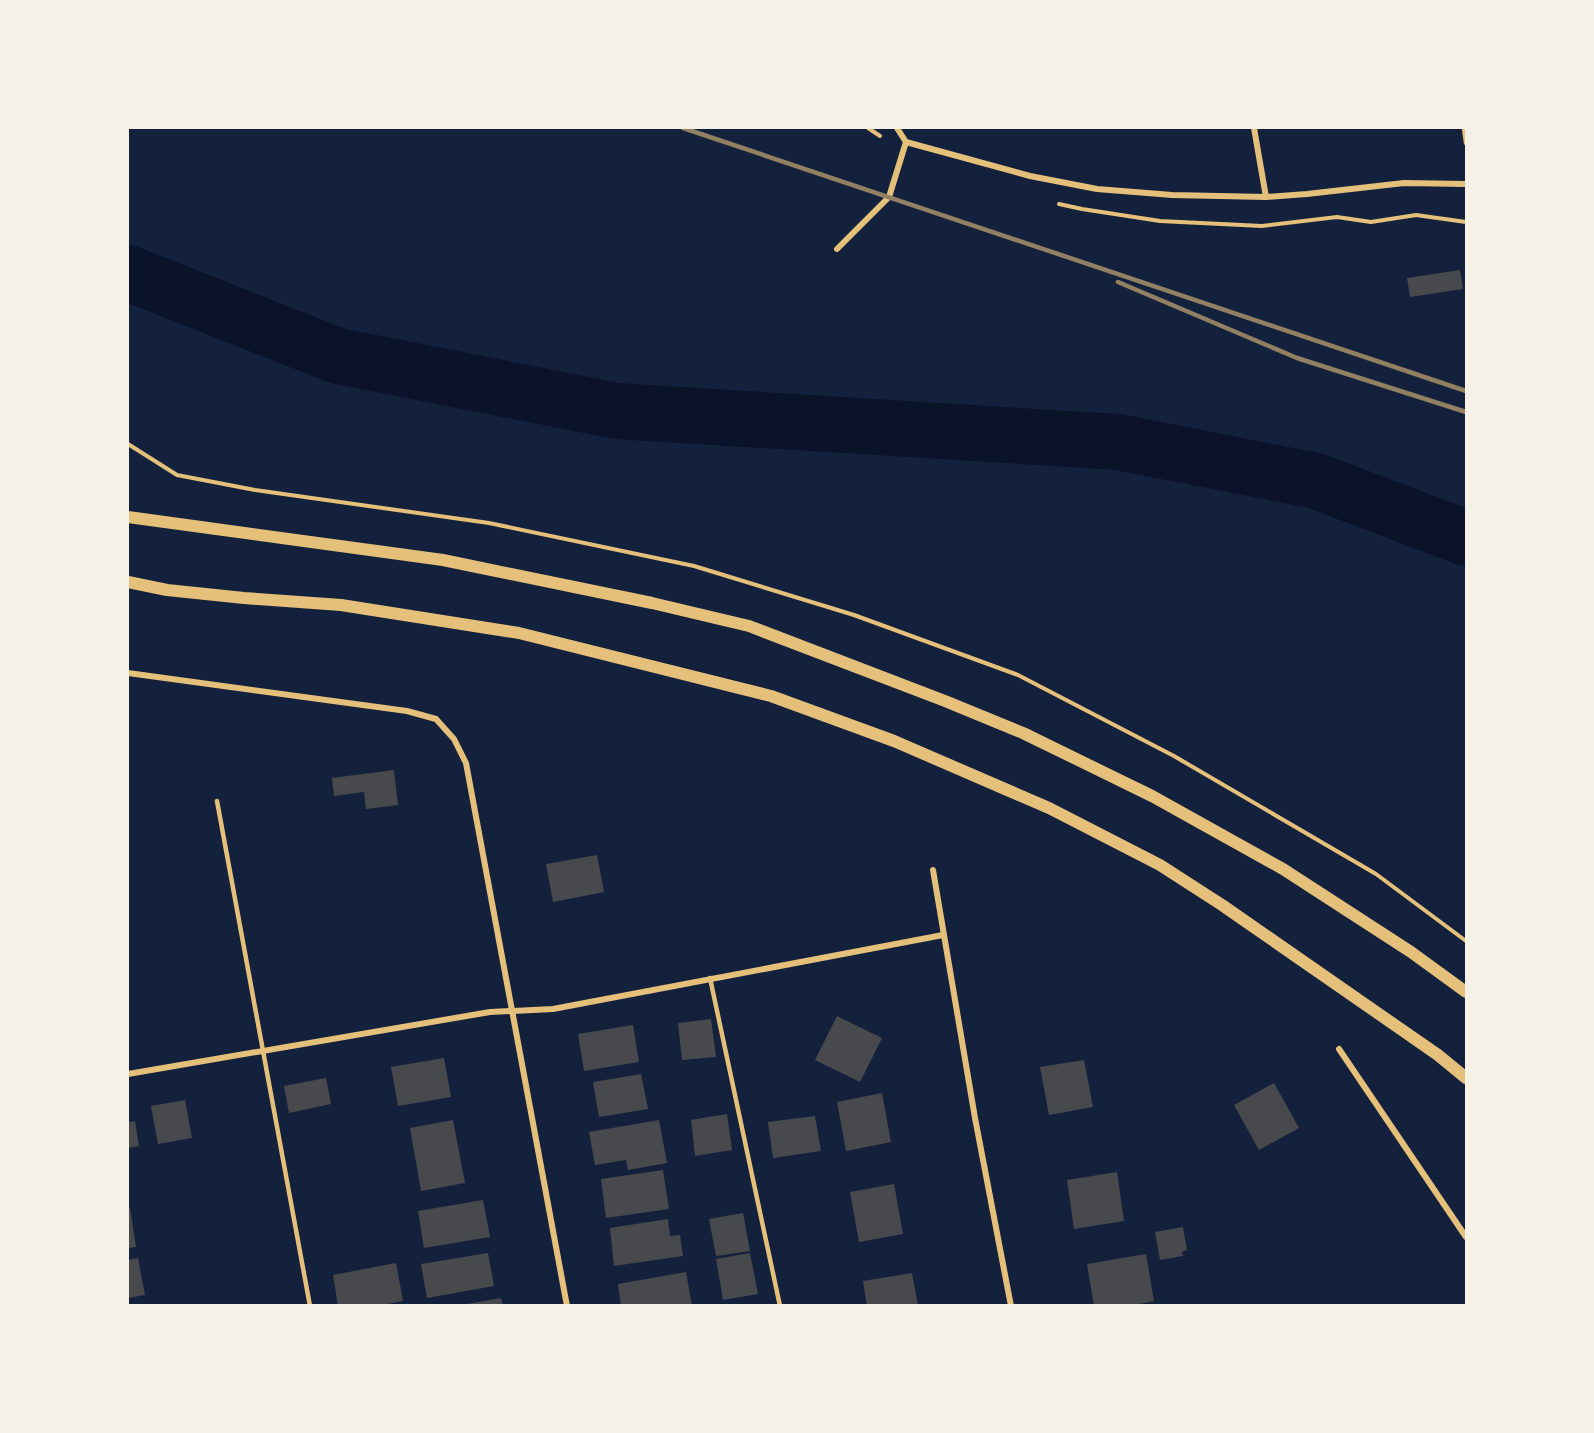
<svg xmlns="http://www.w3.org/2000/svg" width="1594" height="1433" font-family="'Archivo Narrow',sans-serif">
  <rect width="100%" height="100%" fill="#14213d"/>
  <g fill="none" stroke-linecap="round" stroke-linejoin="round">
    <!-- river -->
    <path stroke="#0b132b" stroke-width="56" d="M 128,273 L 338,356 L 617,411 L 1118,442 L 1316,481 L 1466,538"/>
  </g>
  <!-- building -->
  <g fill="#48494c">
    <path d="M 1460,270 L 1463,289 L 1410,297 L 1407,278 Z"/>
    <path d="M 394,770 L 398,805 L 366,809 L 364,792 L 334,796 L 332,778 Z"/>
    <path d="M 597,855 L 604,892 L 553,902 L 546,864 Z"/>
    <path d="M 837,1016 L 882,1038 L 860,1082 L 815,1060 Z"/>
    <path d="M 711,1019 L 716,1057 L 682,1060 L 678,1023 Z"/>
    <path d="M 633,1025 L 639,1062 L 584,1071 L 578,1034 Z"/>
    <path d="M 444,1058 L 451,1097 L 398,1106 L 391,1067 Z"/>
    <path d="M 1084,1060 L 1093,1107 L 1049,1115 L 1040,1067 Z"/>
    <path d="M 641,1074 L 648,1109 L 599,1117 L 593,1082 Z"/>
    <path d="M 326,1078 L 331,1104 L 289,1113 L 284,1086 Z"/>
    <path d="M 1274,1083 L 1299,1128 L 1259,1150 L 1234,1105 Z"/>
    <path d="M 882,1093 L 891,1142 L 846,1151 L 837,1102 Z"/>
    <path d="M 185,1100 L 192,1138 L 158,1144 L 151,1106 Z"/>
    <path d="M 727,1114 L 732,1150 L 695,1156 L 691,1120 Z"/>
    <path d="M 815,1116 L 821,1151 L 773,1158 L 768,1122 Z"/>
    <path d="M 453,1120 L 465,1183 L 421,1191 L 410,1128 Z"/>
    <path d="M 659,1120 L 667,1163 L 628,1170 L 626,1160 L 595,1165 L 589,1132 Z"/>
    <path d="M 135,1121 L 139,1146 L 128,1148 L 128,1122 Z"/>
    <path d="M 663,1170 L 669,1209 L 606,1218 L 601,1179 Z"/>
    <path d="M 1117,1172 L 1124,1221 L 1074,1229 L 1067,1180 Z"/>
    <path d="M 894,1184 L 903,1234 L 859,1242 L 850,1192 Z"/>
    <path d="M 483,1200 L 490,1237 L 424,1248 L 418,1211 Z"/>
    <path d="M 128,1208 L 130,1208 L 136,1247 L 128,1248 Z"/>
    <path d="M 743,1213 L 750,1251 L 716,1256 L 709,1219 Z"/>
    <path d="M 668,1219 L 670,1236 L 680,1235 L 683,1256 L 614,1266 L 610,1228 Z"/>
    <path d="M 1183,1227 L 1187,1250 L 1182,1252 L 1183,1256 L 1160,1260 L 1155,1232 Z"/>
    <path d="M 488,1253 L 494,1286 L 427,1298 L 421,1264 Z"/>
    <path d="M 750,1253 L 758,1294 L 723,1300 L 716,1259 Z"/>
    <path d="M 1146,1254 L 1154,1301 L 1130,1306 L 1094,1306 L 1087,1264 Z"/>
    <path d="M 138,1258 L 145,1295 L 128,1298 L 128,1260 Z"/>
    <path d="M 396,1263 L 403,1301 L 378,1306 L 338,1306 L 333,1275 Z"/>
    <path d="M 686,1272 L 692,1306 L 621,1306 L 618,1284 Z"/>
    <path d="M 912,1273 L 918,1306 L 867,1306 L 863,1281 Z"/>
    <path d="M 501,1298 L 503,1306 L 467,1306 L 467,1304 Z"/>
  </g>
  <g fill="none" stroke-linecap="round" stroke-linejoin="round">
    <!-- path -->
    <g stroke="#e5c07b" stroke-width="4">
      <path d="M 868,128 L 880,136"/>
      <path d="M 1059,204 L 1082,209 L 1160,221 L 1262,226 L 1337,217 L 1371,222 L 1416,215 L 1466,222"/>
      <path d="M 128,444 L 177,475 L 255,490 L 489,523 L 694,566 L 854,615 L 1018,675 L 1174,756 L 1376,874 L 1466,941"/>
    </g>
    <!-- service -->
    <g stroke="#e5c07b" stroke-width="4.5">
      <path d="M 1464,128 L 1466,143"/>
      <path d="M 217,801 L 310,1306"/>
      <path d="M 710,978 L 780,1306"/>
    </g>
    <!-- minor -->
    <g stroke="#e5c07b" stroke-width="6">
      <path d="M 1254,128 L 1266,197"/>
      <path d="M 906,142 L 1030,176 L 1097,189 L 1172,195 L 1266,197 L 1307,194 L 1404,183 L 1466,184"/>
      <path d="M 837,249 L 889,197 L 906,142 L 897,128"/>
      <path d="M 128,673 L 407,711 L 436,719 L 454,739 L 466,763 L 567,1306"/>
      <path d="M 933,870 L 975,1118 L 1011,1306"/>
      <path d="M 1339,1049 L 1466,1237"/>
      <path d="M 128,1074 L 490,1012 L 553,1009 L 943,935"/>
    </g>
    <!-- secondary -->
    <g stroke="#e5c07b" stroke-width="12">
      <path d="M 128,517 L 443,560 L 652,603 L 749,626 L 945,701 L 1023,733 L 1152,796 L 1283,869 L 1411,952 L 1466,992"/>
      <path d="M 128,582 L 167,590 L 244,598 L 341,605 L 519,633 L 771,696 L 894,741 L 1049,808 L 1160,865 L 1222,905 L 1438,1055 L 1466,1078"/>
    </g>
    <!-- rail -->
    <g stroke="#918062" stroke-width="4.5">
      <path d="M 683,128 L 1466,391"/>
      <path d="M 1118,282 L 1297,358 L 1466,412"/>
    </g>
  </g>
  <!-- border -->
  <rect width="1594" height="1433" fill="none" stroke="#f6f1e7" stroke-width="258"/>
</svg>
